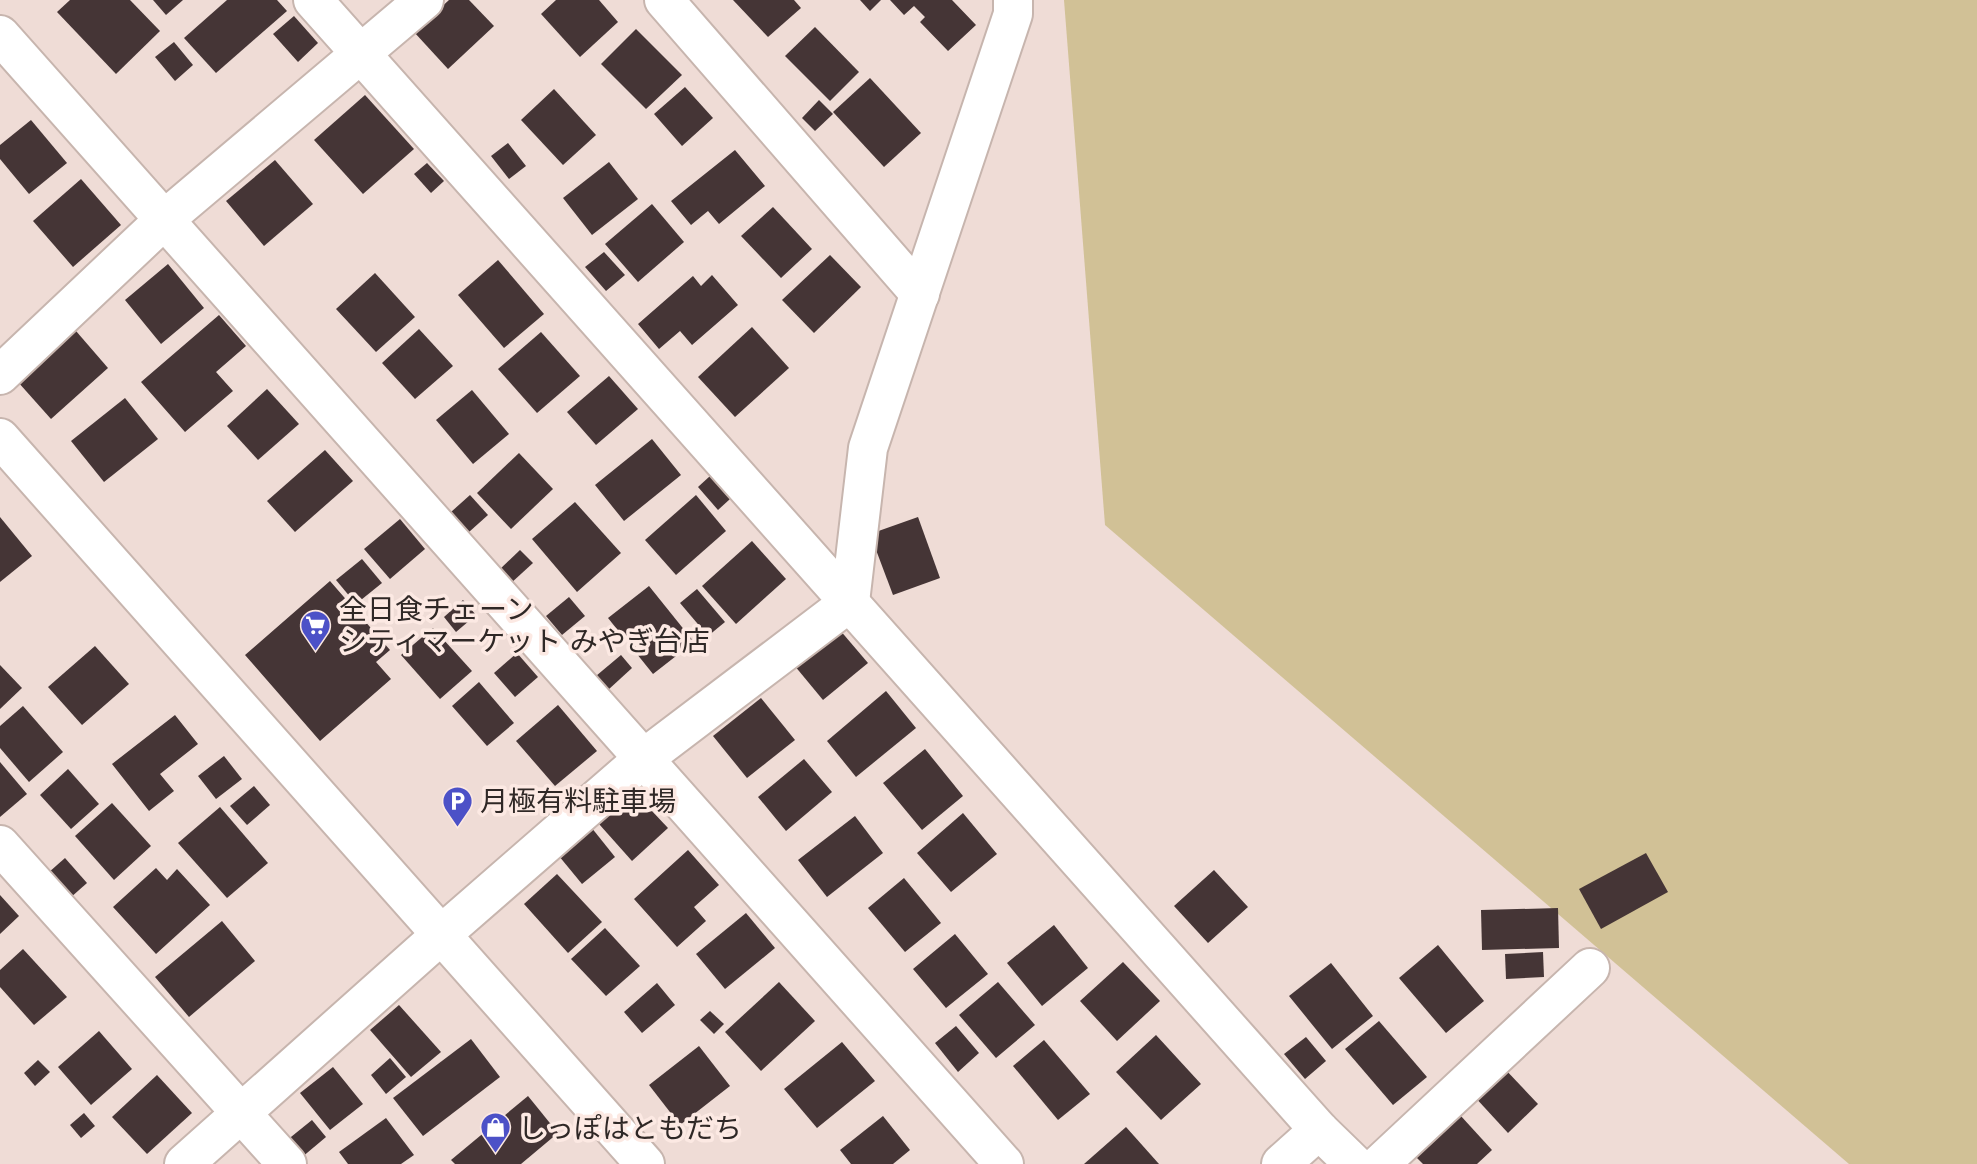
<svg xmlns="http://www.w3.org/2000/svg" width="1977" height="1164" font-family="Jost,'Noto Sans JP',sans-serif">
  <rect width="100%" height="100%" fill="#efdcd6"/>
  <!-- green -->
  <path fill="#d1c196" d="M 1064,0 L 1977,0 L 1977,1164 L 1849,1164 L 1105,525 Z"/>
  <!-- building -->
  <g fill="#453536">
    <path d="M 70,0 L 130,0 L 160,31 L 116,74 L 57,12 Z"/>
    <path d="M 153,0 L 183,0 L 166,15 Z"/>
    <path d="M 227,0 L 277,0 L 287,11 L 216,73 L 184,38 Z"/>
    <path d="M 449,0 L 469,0 L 494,26 L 448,69 L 414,32 Z"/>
    <path d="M 556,0 L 599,0 L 618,22 L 580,57 L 541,14 Z"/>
    <path d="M 733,0 L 794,0 L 801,8 L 768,37 Z"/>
    <path d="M 860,0 L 881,0 L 870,11 Z"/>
    <path d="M 890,0 L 952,0 L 976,25 L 948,51 L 920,22 L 925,17 L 914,6 L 904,15 Z"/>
    <path d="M 294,16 L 318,43 L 298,62 L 273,34 Z"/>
    <path d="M 815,27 L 859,72 L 830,101 L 785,56 Z"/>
    <path d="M 636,29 L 682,75 L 646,109 L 601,64 Z"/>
    <path d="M 174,42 L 193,65 L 175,81 L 155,57 Z"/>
    <path d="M 870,78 L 921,133 L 884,167 L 833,112 Z"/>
    <path d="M 685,87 L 713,118 L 682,146 L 654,114 Z"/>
    <path d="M 554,89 L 596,135 L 563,165 L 521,120 Z"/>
    <path d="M 365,95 L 414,149 L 363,194 L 314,140 Z"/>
    <path d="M 819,100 L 833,114 L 815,131 L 802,118 Z"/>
    <path d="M 31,120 L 67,163 L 29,194 L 0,159 L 0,145 Z"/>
    <path d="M 508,143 L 526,166 L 509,179 L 491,156 Z"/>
    <path d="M 735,150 L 765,186 L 719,224 L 708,211 L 691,225 L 671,201 Z"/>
    <path d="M 275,160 L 313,204 L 264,246 L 226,201 Z"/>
    <path d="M 609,162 L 638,199 L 592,235 L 563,198 Z"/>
    <path d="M 427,163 L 444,181 L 431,193 L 414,174 Z"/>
    <path d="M 81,179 L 121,225 L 73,267 L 33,221 Z"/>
    <path d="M 652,204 L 684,242 L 638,282 L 605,244 Z"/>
    <path d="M 773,207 L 812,249 L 781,278 L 741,236 Z"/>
    <path d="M 604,252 L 625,275 L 606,291 L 585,267 Z"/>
    <path d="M 830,255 L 861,287 L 814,333 L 782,300 Z"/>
    <path d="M 498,260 L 544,314 L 504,348 L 458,295 Z"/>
    <path d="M 168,264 L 204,308 L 161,344 L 125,300 Z"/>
    <path d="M 375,273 L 415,317 L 376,352 L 336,309 Z"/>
    <path d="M 712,275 L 738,305 L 692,345 L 680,331 L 659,349 L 638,324 L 693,276 L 701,286 Z"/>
    <path d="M 219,315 L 246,346 L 216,372 L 233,391 L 185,432 L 141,382 Z"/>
    <path d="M 752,327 L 789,368 L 735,417 L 698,377 Z"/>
    <path d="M 419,329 L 453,366 L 415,399 L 382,363 Z"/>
    <path d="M 76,331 L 108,368 L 51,419 L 18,382 Z"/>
    <path d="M 541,332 L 580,376 L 537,413 L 498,369 Z"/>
    <path d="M 609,376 L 638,409 L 596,445 L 567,412 Z"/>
    <path d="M 267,389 L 299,424 L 258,460 L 227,426 Z"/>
    <path d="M 472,390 L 509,434 L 473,464 L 436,420 Z"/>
    <path d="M 125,398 L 158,439 L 104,482 L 71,441 Z"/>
    <path d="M 652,439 L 681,475 L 624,521 L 595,485 Z"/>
    <path d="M 325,450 L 353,481 L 295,532 L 267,501 Z"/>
    <path d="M 519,453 L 553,489 L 511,529 L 477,493 Z"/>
    <path d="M 710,476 L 730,499 L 718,510 L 698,487 Z"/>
    <path d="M 470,495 L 488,515 L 469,532 L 451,512 Z"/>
    <path d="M 696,495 L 726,531 L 676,575 L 645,540 Z"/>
    <path d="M 575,502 L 621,553 L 577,592 L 532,539 Z"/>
    <path d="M 0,517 L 32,556 L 0,582 Z"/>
    <path d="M 918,517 L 940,578 L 893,595 L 870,534 Z"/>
    <path d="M 400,519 L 425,549 L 390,579 L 364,549 Z"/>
    <path d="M 752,541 L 786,579 L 736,624 L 702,586 Z"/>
    <path d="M 520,550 L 533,563 L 510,584 L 498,571 Z"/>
    <path d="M 362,559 L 382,583 L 356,604 L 336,580 Z"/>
    <path d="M 330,581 L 390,650 L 376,662 L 391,679 L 320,741 L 245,655 Z"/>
    <path d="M 649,586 L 694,642 L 653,674 L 608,618 Z"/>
    <path d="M 697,589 L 725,622 L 708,636 L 680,603 Z"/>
    <path d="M 569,597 L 585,616 L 562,635 L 546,616 Z"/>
    <path d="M 463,600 L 476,615 L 456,632 L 444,617 Z"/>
    <path d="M 433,628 L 472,671 L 440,699 L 401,655 Z"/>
    <path d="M 839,629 L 868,663 L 823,700 L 794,665 Z"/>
    <path d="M 95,646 L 129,684 L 82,725 L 48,687 Z"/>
    <path d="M 517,653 L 538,677 L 515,697 L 494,673 Z"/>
    <path d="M 621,655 L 632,668 L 608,690 L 596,676 Z"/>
    <path d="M 0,665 L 22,688 L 0,709 Z"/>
    <path d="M 479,682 L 514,723 L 487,746 L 452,706 Z"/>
    <path d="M 886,691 L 916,728 L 856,777 L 827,741 Z"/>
    <path d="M 761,698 L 795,740 L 747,778 L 713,736 Z"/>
    <path d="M 558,705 L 597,751 L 555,786 L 516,741 Z"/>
    <path d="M 23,706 L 63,752 L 29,782 L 0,748 L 0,726 Z"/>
    <path d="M 175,715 L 198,744 L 160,774 L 174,791 L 149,811 L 112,764 Z"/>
    <path d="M 925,749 L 963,796 L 922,830 L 883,783 Z"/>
    <path d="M 224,756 L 242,779 L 216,799 L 198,776 Z"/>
    <path d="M 804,759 L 832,792 L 786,831 L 758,797 Z"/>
    <path d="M 0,762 L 27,794 L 0,817 Z"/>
    <path d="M 68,769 L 99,804 L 71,829 L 40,795 Z"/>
    <path d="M 254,786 L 270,805 L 247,825 L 230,806 Z"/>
    <path d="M 634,792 L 668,828 L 632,861 L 599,824 Z"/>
    <path d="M 112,803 L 151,846 L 114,880 L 75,836 Z"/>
    <path d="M 220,807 L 268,863 L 227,898 L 178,843 Z"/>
    <path d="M 963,813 L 997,854 L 951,892 L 917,853 Z"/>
    <path d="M 855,816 L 883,853 L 827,897 L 798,860 Z"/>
    <path d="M 587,822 L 615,857 L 582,884 L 554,850 Z"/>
    <path d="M 688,850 L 719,885 L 694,907 L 706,921 L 677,947 L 634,899 Z"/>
    <path d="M 1646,853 L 1668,892 L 1601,929 L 1579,889 Z"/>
    <path d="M 65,858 L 87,883 L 70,898 L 48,873 Z"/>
    <path d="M 156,868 L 167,880 L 177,869 L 210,905 L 156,954 L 113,907 Z"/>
    <path d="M 1214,870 L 1248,907 L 1208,943 L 1174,906 Z"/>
    <path d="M 557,874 L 602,922 L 568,953 L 524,904 Z"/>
    <path d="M 904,878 L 941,923 L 905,952 L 868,908 Z"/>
    <path d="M 0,895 L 19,916 L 0,934 Z"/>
    <path d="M 1558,908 L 1559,948 L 1482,950 L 1481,910 Z"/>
    <path d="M 746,913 L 775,948 L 725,989 L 696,954 Z"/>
    <path d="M 222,921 L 255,961 L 189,1017 L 155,977 Z"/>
    <path d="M 1054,925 L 1088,968 L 1042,1006 L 1007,963 Z"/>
    <path d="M 605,928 L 640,966 L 606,996 L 571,959 Z"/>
    <path d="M 955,934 L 988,974 L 946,1008 L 913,969 Z"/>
    <path d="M 1438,945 L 1484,1001 L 1446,1033 L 1399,978 Z"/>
    <path d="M 23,949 L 67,997 L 34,1025 L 0,987 L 0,970 Z"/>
    <path d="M 1543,952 L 1544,977 L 1506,979 L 1505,954 Z"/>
    <path d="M 1123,962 L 1160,1001 L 1117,1041 L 1080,1001 Z"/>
    <path d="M 1331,963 L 1373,1016 L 1332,1049 L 1289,996 Z"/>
    <path d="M 779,982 L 815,1021 L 761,1071 L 725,1032 Z"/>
    <path d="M 998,982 L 1035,1025 L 996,1058 L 959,1015 Z"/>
    <path d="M 657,983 L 675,1005 L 642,1033 L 624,1012 Z"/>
    <path d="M 399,1005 L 441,1052 L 411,1077 L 370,1030 Z"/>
    <path d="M 710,1011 L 724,1024 L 714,1034 L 700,1020 Z"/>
    <path d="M 1379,1021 L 1427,1077 L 1393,1105 L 1345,1049 Z"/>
    <path d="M 956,1026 L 979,1053 L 958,1072 L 935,1043 Z"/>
    <path d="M 99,1031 L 132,1069 L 91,1105 L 58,1067 Z"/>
    <path d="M 1156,1035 L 1201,1084 L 1161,1120 L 1116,1072 Z"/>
    <path d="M 1306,1037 L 1326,1061 L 1305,1079 L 1284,1054 Z"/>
    <path d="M 471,1039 L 500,1077 L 423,1136 L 393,1098 Z"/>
    <path d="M 1044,1040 L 1090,1094 L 1058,1120 L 1013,1066 Z"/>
    <path d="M 842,1042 L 875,1081 L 817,1128 L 784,1089 Z"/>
    <path d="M 699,1046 L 730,1086 L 680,1125 L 649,1085 Z"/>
    <path d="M 390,1058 L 406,1077 L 386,1094 L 371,1075 Z"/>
    <path d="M 38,1060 L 50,1072 L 35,1086 L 24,1073 Z"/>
    <path d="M 333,1067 L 363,1104 L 330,1130 L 300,1093 Z"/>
    <path d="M 1503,1067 L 1538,1104 L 1508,1133 L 1473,1095 Z"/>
    <path d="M 157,1075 L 192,1113 L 147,1154 L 112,1117 Z"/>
    <path d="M 528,1096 L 558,1133 L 521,1164 L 455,1164 L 451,1160 Z"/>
    <path d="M 84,1113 L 95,1126 L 81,1138 L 70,1125 Z"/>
    <path d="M 1460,1115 L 1492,1150 L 1477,1164 L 1423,1164 L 1416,1157 Z"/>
    <path d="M 883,1116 L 910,1150 L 893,1164 L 851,1164 L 840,1150 Z"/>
    <path d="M 386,1118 L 414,1155 L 401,1164 L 348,1164 L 339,1152 Z"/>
    <path d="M 312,1120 L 326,1137 L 301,1158 L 286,1141 Z"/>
    <path d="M 1126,1127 L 1159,1164 L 1084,1164 Z"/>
  </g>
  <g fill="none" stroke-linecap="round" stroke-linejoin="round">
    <defs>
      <g id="minor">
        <path d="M 313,0 L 1319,1130 L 1354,1164"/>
        <path d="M 664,0 L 920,294"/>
        <path d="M 0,35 L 1004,1164"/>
        <path d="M 0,375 L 165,219 L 424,0"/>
        <path d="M 0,438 L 645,1164"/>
        <path d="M 0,845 L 287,1164"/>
        <path d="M 184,1164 L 442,934 L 643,759 L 850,602 L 868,448 L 1013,14 L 1013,0"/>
        <path d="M 1281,1164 L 1319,1130"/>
        <path d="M 1380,1164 L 1590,968"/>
      </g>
    </defs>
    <!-- minor casing -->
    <use href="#minor" stroke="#c7b5ae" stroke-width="42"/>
    <!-- minor -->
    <use href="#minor" stroke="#fff" stroke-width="38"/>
  </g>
  <!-- icons -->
  <defs>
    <symbol id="supermarket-pin" viewBox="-11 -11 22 30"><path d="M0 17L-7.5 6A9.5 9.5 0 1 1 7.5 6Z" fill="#4c51c7" stroke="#fce9e3"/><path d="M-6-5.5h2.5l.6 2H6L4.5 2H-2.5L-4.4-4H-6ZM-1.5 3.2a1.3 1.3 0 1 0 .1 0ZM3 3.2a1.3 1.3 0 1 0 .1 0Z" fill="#fff"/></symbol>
    <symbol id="parking-pin" viewBox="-11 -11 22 30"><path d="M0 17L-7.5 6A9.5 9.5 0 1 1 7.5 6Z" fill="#4c51c7" stroke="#fce9e3"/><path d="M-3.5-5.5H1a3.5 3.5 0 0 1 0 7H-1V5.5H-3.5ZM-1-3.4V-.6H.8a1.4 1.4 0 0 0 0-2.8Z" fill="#fff"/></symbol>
    <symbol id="shop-pin" viewBox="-11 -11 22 30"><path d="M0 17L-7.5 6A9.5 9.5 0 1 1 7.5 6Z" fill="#4c51c7" stroke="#fce9e3"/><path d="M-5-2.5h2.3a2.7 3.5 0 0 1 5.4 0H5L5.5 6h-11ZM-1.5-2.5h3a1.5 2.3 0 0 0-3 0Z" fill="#fff"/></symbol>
  </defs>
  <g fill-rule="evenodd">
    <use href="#supermarket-pin" x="298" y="608" width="35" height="47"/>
    <use href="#parking-pin" x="440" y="784" width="35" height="47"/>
    <use href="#shop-pin" x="478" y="1110" width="35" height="47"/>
  </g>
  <g text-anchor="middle" stroke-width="7" stroke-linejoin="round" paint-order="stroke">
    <!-- poi labels -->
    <g font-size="28" fill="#2f2826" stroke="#fce9e3" text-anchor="start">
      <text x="339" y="619">全日食チェーン<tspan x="339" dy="32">シティマーケット みやぎ台店</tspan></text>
      <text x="480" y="811">月極有料駐車場</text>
      <text x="518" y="1138">しっぽはともだち</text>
    </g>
  </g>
</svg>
